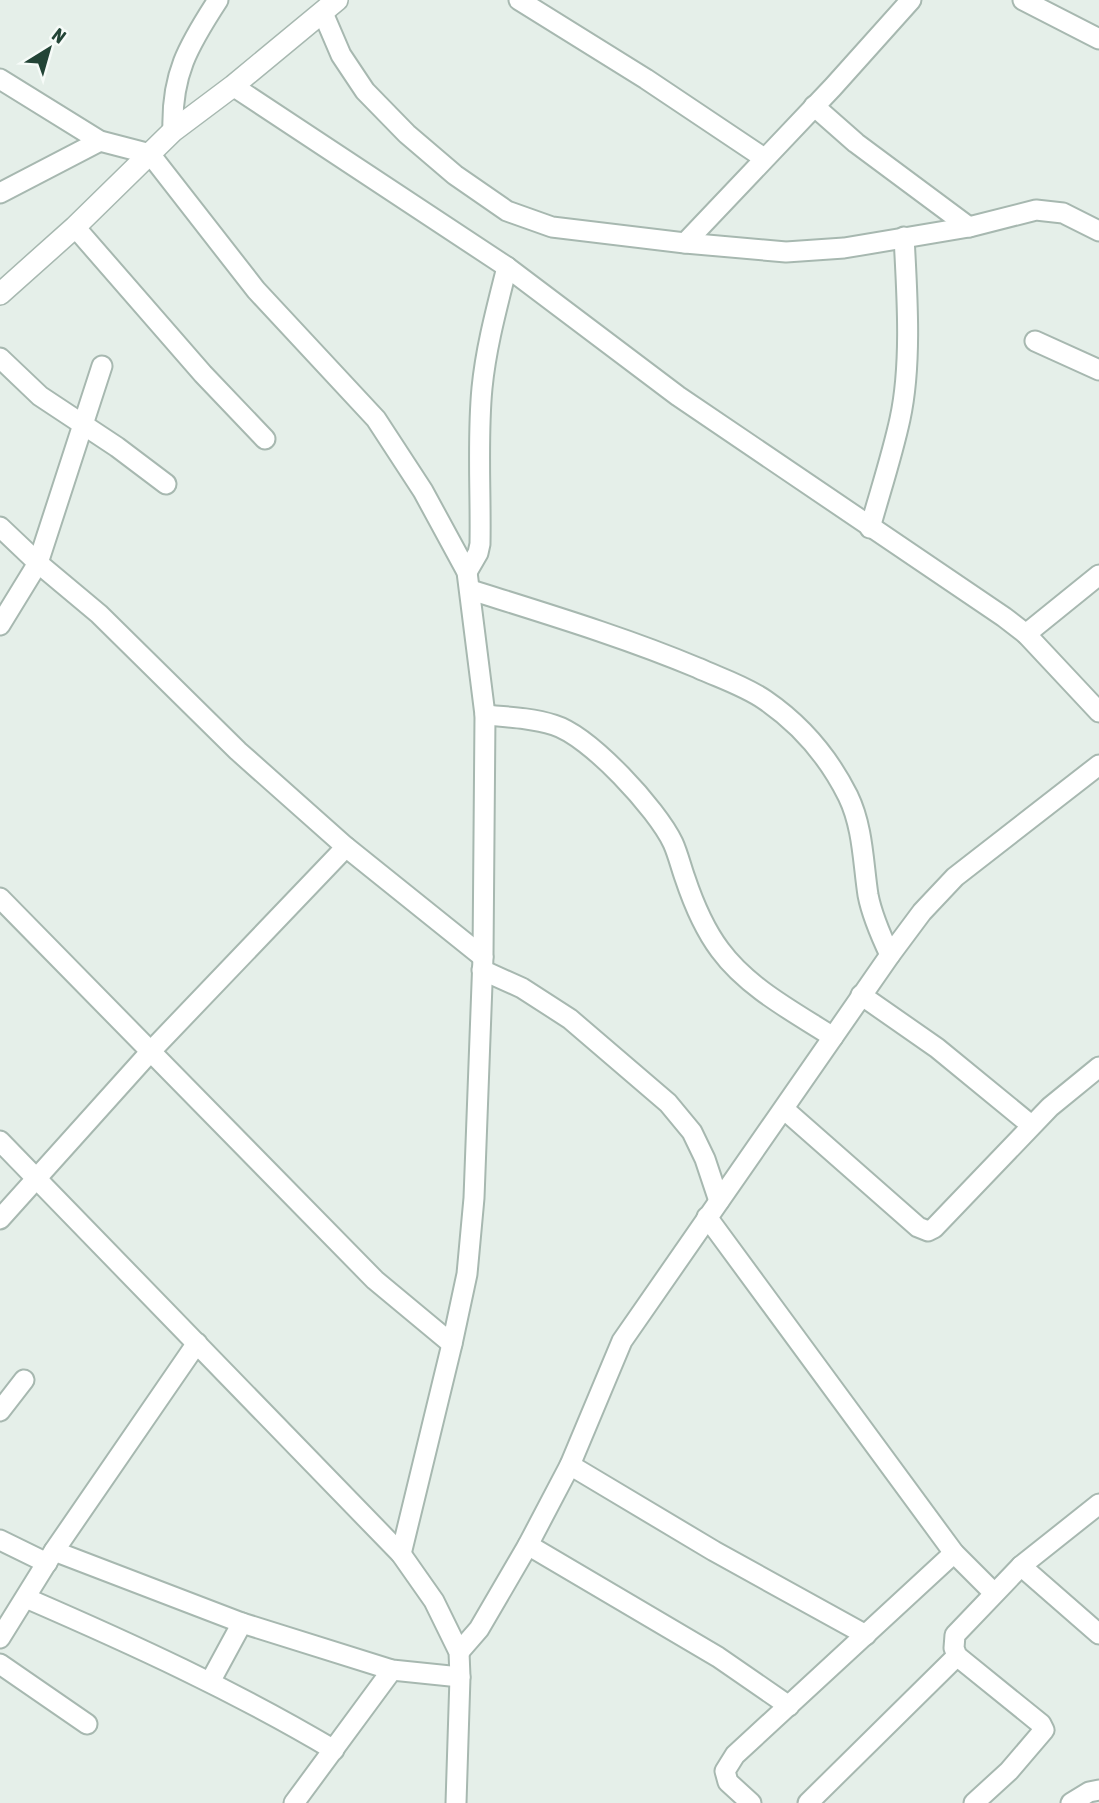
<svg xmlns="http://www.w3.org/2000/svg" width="1099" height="1803" font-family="'Asap Condensed',sans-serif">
  <rect width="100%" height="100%" fill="#e5efe9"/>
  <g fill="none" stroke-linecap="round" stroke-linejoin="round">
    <defs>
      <g id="minor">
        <path d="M 519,0 L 646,79 L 764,158"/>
        <path d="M 1023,0 L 1099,39"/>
        <path d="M 323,13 L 341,55 L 365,91 L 407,134 L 455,175 L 507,211 L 552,227 L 685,243 L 786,252 L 844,248 L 969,227 L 1036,210 L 1063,213 L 1099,231"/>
        <path d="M 0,79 L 100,141 L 150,154 L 256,290 L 376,419 L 423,491 L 467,572 L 485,715 L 483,957 L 474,1198 L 467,1274 L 452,1344 L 401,1554"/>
        <path d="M 233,86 L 507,267 L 678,396 L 1004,617 L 1026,634 L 1099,712"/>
        <path d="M 814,106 L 856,143 L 969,227"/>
        <path d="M 173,131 C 171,75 188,46 218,0"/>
        <path d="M 0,193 L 100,141"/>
        <path d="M 75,227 L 203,374 L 265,439"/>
        <path d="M 685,243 L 833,87 L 911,0"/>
        <path d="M 1035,341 L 1099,370"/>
        <path d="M 0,358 L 40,396 L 117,447 L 166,484"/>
        <path d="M 0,527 L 38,563 L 99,614 L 238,751 L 346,847 L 483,957"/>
        <path d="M 870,528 C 880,492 892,456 900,419 C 912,364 907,293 904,237"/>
        <path d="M 467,572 L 478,553 L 480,544 C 481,492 477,440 482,388 C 486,347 497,307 507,267"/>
        <path d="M 471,590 C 547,614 624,637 698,668 C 720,678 745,686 765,700 C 800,724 829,758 848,796 C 863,827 863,862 868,895 C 872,916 881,936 890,955"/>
        <path d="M 0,625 L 38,563 L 102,366"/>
        <path d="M 1026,634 L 1099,575"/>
        <path d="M 485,715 C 508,717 532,718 554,725 C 590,736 657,809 673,843 C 678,854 681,867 685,878 C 693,902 705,930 720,950 C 748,988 794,1012 833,1037"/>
        <path d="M 0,898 L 375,1280 L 452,1344"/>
        <path d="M 482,970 L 522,988 L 570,1019 L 668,1103 L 692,1132 L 705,1159 L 719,1201"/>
        <path d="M 861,995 L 937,1048 L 1031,1125"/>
        <path d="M 785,1110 L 918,1227 L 928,1231 L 934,1228 L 1050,1107 L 1099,1067"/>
        <path d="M 0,1141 L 401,1554 L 434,1601 L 459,1652 L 460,1677 L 456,1803"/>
        <path d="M 707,1217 L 954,1553 L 994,1593"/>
        <path d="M 0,1219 L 151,1051 L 346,847"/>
        <path d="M 0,1411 L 24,1380"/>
        <path d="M 570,1465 L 714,1551 L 866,1635"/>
        <path d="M 0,1540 L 47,1563"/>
        <path d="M 528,1545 L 718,1657 L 789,1706"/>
        <path d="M 54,1551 L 242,1623 L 392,1670 L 460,1677"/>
        <path d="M 1021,1566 L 1099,1634"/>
        <path d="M 26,1598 C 132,1644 235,1691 334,1750"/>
        <path d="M 0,1638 L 54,1551 L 197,1343"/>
        <path d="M 459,1652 L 479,1629 L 528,1545 L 570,1465 L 622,1341 L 890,955 L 922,912 L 955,877 L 1099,765"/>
        <path d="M 0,1664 L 87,1724"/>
        <path d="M 210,1682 L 242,1623"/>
        <path d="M 294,1803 L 392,1670"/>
        <path d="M 751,1803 L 728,1782 L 725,1771 L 735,1755 L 954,1553"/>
        <path d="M 808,1803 L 957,1656"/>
        <path d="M 974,1803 L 1009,1771 L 1044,1730 L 1041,1724 L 957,1656 L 954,1648 L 955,1635 L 1021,1566 L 1099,1504"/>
        <path d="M 1071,1803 L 1089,1792 L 1099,1790"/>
      </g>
      <path id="tertiary" d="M 0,294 L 75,227 L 173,131 L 233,86 L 337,0"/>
    </defs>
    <!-- minor casing -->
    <use href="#minor" stroke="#a7b8b0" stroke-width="23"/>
    <!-- tertiary casing -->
    <use href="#tertiary" stroke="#a7b8b0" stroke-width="24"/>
    <!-- minor -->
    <use href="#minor" stroke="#fff" stroke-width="19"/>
    <!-- tertiary -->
    <use href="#tertiary" stroke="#fff" stroke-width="21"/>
  </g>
  <!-- north arrow -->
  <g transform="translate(49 49) rotate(37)" stroke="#f6fbf8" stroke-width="5" paint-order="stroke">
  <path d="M0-5L12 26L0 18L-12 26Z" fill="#224436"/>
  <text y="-10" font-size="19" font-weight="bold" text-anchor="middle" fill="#224436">N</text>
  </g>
</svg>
